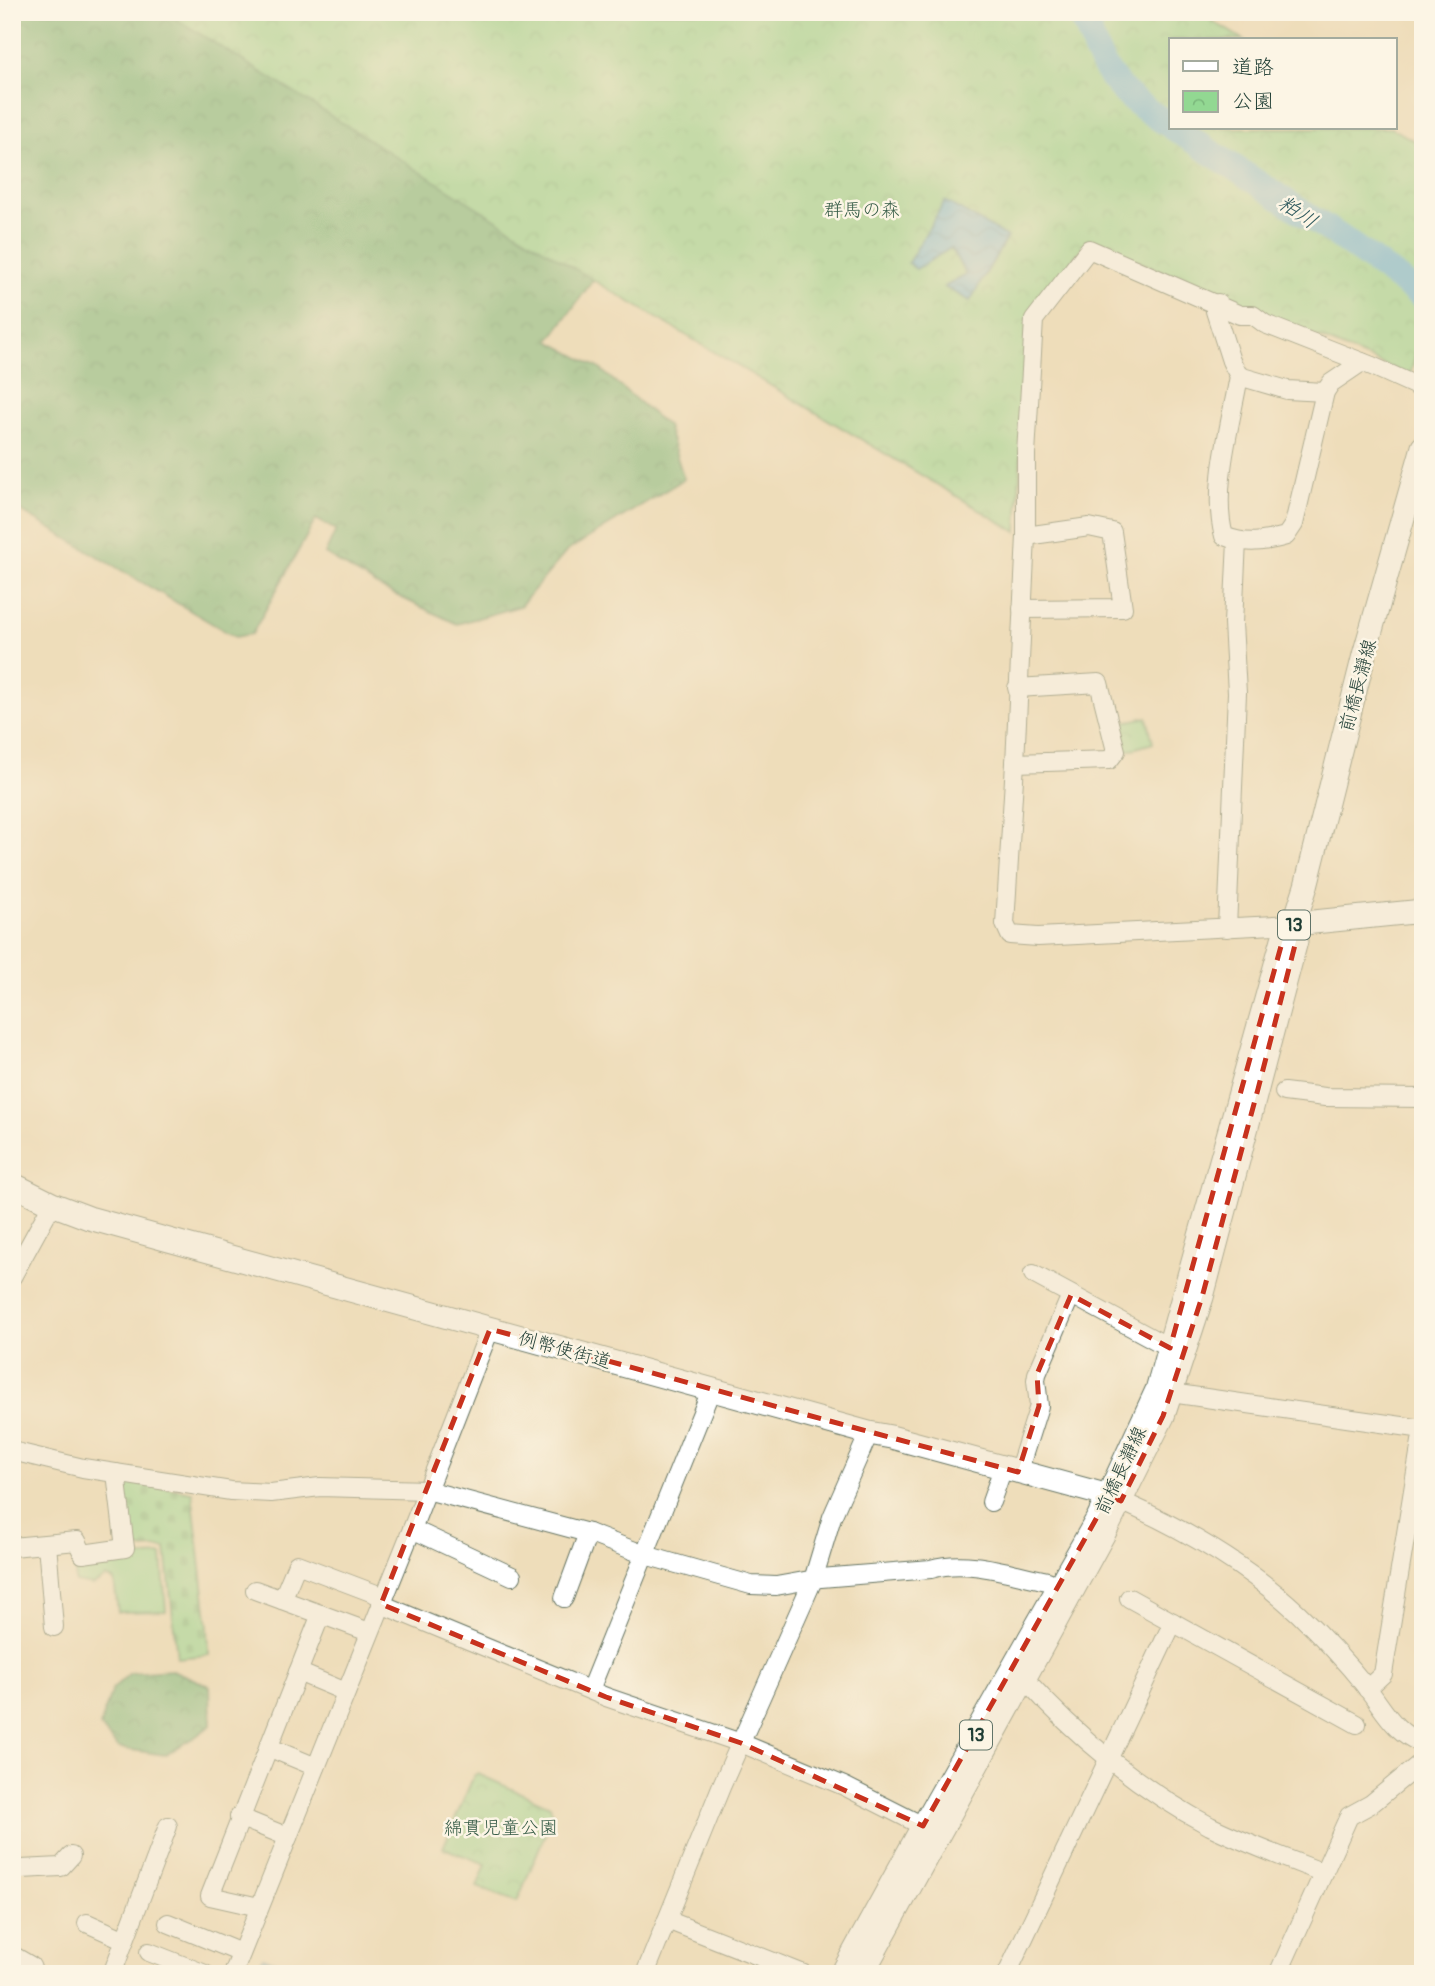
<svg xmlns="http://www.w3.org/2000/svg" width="1435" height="1986" font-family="Pangolin,'Klee One',sans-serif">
  <defs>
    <pattern id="forest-crowns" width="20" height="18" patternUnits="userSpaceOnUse" patternTransform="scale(1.75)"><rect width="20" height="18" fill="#75b87c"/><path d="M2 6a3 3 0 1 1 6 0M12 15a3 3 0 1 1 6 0" fill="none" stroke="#5f9766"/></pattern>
    <pattern id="cemetery-stones" width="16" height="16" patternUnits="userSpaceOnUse" patternTransform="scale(1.75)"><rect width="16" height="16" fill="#92d892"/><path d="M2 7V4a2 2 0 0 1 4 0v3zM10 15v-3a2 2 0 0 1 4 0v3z" fill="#7dba7e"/></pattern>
    <pattern id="park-crowns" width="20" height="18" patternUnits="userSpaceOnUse" patternTransform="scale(1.75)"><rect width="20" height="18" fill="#92d892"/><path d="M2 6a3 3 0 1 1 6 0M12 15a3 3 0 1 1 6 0" fill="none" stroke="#7dba7e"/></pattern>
    <pattern id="water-waves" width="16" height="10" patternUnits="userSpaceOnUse" patternTransform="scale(1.75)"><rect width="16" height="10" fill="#64b5df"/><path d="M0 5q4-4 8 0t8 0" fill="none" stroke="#5294b6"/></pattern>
  </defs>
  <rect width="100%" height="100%" fill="#fcf5e5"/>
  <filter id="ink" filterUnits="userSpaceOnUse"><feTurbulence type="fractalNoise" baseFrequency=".0143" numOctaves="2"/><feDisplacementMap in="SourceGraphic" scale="14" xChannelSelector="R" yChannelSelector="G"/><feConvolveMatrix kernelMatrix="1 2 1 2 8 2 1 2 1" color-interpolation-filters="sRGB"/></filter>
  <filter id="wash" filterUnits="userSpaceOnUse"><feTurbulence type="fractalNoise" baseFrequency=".00686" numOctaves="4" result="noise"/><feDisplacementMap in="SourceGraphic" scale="28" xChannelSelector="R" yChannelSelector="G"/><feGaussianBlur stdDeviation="1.57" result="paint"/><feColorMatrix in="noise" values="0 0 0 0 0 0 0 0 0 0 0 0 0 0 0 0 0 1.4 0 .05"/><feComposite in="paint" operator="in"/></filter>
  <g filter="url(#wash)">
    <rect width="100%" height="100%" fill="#eeddba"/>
    <!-- green -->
    <path fill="#92d892" stroke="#588a63" stroke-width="2" d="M 162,1555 L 166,1611 L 118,1612 L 114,1580 L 106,1577 L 93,1585 L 75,1582 L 76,1560 Z"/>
    <!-- forest -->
    <g fill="url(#forest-crowns)" stroke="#4a7a58" stroke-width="2">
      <path d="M 12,12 L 423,12 L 605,253 L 593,280 L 549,341 L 599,368 L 667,426 L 684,479 L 567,551 L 520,606 L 457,624 L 383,589 L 325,554 L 336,530 L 316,519 L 252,634 L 235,637 L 12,506 Z"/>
      <path d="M 172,1670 L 210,1686 L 211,1725 L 195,1737 L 165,1755 L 118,1748 L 100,1726 L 112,1689 L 130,1673 Z"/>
    </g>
    <!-- cemetery -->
    <path fill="url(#cemetery-stones)" stroke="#588a63" stroke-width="2" d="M 124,1480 L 192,1492 L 208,1627 L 209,1655 L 177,1658 L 166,1548 L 132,1549 Z"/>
    <!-- park -->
    <g fill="url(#park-crowns)" stroke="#588a63" stroke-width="2">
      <path d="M 165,12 L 1197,12 L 1244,40 L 1171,40 L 1171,128 L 1392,128 L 1423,146 L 1423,326 L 1410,376 L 1088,240 L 1028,318 L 1017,532 L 593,280 Z"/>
      <path d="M 1147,717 L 1153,743 L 1123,752 L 1116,724 Z"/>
      <path d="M 478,1774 L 550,1806 L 553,1815 L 517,1902 L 477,1887 L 486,1864 L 443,1848 L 474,1775 Z"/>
    </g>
    <!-- water -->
    <g fill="url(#water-waves)" stroke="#42798a" stroke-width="2">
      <path d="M 945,201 L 1007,237 L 970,301 L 944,287 L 966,275 L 951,248 L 916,269 L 908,263 Z"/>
      <path d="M 263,1957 L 286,1966 L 283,1974 L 256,1974 Z"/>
    </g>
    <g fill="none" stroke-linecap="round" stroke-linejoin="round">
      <!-- river -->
      <g stroke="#64b5df" stroke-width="26">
        <path d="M 1079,12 C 1088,25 1091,39 1097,53 C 1114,90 1138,105 1171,126"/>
        <path d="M 1174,128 L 1340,237 L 1423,297"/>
      </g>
    </g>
  </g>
  <g filter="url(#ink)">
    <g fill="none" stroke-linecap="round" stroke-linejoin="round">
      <defs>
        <g id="minor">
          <path d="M 1218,303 L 1215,311 L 1231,361 L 1239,376 C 1231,423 1211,491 1224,536 C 1246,545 1264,542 1286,536 L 1294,524 L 1325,392 L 1331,383 L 1362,362"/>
          <path d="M 1239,376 L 1287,390 L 1325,392"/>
          <path d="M 1022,609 L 1123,608 L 1112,532 L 1089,527 L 1026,536"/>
          <path d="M 1015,763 L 1109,760 L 1116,751 L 1099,683 L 1017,688"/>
          <path d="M 1294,924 L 1038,937 L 1010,935 L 1005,924 L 1015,763 L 1026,536 L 1026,454 L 1034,320 L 1089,249 L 1240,315 L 1253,315 L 1265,324 L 1372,366 L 1423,389"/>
          <path d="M 1227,928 L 1237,693 L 1233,623 L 1237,541"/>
          <path d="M 1284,1092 L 1325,1097 L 1423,1098"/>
          <path d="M 1033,1274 L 1170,1348"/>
          <path d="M 12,1277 L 52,1204"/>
          <path d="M 1171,1393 L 1423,1429 L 1383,1674 L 1367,1689"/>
          <path d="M 12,1451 L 83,1468 L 231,1491 L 271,1493 L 320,1487 L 427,1490 L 588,1533 L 645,1555 L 751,1585 L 776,1586 L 821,1578 L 931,1569 C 968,1558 1011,1574 1048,1581 L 1056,1589"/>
          <path d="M 1018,1472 L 1039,1406 L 1036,1380 L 1037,1374 L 1071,1295"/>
          <path d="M 1121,1501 C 1184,1529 1248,1566 1298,1613 C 1322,1636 1346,1662 1367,1688 C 1386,1712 1393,1731 1423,1744"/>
          <path d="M 991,1502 L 1003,1468"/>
          <path d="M 412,1529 L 512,1576"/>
          <path d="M 47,1544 L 54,1627"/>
          <path d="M 12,1547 L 77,1541 L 83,1554 L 125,1548 L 116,1473"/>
          <path d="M 255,1590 L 369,1632"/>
          <path d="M 564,1598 L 588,1533"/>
          <path d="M 1129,1598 L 1357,1724"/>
          <path d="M 282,1600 L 297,1564 L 384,1597"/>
          <path d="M 381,1604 L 606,1697 L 741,1743 L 844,1786 L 923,1826"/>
          <path d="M 298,1672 L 346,1692"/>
          <path d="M 1025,1679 C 1076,1736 1141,1790 1210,1826 C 1247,1844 1285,1858 1324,1873"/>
          <path d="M 590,1690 L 711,1390"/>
          <path d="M 268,1747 L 316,1767"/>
          <path d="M 239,1817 L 288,1837"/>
          <path d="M 21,1869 L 61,1867 L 71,1856"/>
          <path d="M 259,1907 L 210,1896 L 321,1614"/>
          <path d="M 667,1920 L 804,1974"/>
          <path d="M 87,1923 L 125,1940"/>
          <path d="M 168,1923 L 241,1953"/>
          <path d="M 149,1952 L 205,1974"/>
          <path d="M 12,1955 L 31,1966 L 34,1974"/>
          <path d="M 112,1974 L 168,1826"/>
          <path d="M 233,1974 L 412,1529 L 490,1329"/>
          <path d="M 645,1974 L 721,1787 L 813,1580 L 832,1517 L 869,1433"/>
          <path d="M 1007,1974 L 1173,1622"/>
          <path d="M 1278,1974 L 1349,1816 L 1371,1804 L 1423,1761"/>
        </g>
        <g id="major">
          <path d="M 1423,447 L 1364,655 L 1306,886 L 1294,924 L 1423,911"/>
          <path d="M 12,1184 L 52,1204 L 89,1218 L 869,1433 L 891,1437 L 1109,1496 L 1121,1501"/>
          <path d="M 842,1974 L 923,1826 L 1098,1518 L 1157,1390 L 1283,939 L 1294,924 L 1296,941 L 1202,1297 L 1163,1416 L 1109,1524 L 862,1974"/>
        </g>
      </defs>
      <!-- minor casing -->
      <use href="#minor" stroke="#677563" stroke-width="20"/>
      <!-- major casing -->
      <use href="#major" stroke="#677563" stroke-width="25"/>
      <!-- minor -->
      <use href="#minor" stroke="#fff" stroke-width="18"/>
      <!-- major -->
      <use href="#major" stroke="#fff" stroke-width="23"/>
    </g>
  </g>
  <!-- marked area -->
  <path d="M0 0H1435V1986H0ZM 1294,924 L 1296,941 L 1258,1089 L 1202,1297 L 1163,1416 L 1121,1501 L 1109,1496 L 923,1826 L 741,1743 L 606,1697 L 381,1604 L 490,1329 L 1018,1472 L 1039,1406 L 1037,1374 L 1071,1295 L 1170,1348 L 1283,939 Z" fill="#eeddba" fill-opacity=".55" fill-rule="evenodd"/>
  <path fill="none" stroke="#c8321e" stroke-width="5" stroke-dasharray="14 9" stroke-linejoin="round" d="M 1294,924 L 1296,941 L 1258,1089 L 1202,1297 L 1163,1416 L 1121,1501 L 1109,1496 L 923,1826 L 741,1743 L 606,1697 L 381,1604 L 490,1329 L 1018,1472 L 1039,1406 L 1037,1374 L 1071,1295 L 1170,1348 L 1283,939 Z"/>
  <g text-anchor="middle" stroke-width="5" stroke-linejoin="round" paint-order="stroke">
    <!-- shield labels -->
    <g fill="#fcf5e5" stroke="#617469" stroke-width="2">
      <rect x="1278" y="910.5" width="32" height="29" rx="5"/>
      <rect x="960" y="1720.5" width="32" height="29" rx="5"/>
    </g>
    <g font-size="18" font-weight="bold" fill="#1f3d34">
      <text x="1294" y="931">13</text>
      <text x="976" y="1741">13</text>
    </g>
    <!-- park labels -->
    <g font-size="19" fill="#365c47" stroke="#fcf5e5">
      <text x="862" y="216">群馬の森</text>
      <text x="501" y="1834">綿貫児童公園</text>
    </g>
    <!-- street labels -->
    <g font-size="19" fill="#1f3d34" stroke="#fcf5e5">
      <text transform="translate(1357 685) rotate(-75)" y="7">前橋長瀞線</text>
      <text transform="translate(565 1349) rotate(15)" y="7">例幣使街道</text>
      <text transform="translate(1120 1470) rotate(-65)" y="7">前橋長瀞線</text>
    </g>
    <!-- water labels -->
    <g font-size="21" font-style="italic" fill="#305b5f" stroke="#fcf5e5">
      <text transform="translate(1298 212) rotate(34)" y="7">粕川</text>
    </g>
  </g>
  <!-- margin -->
  <rect width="1435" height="1986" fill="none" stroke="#fcf5e5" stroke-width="42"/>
  <!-- legend -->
  <rect x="1169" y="38" width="228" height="91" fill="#fcf5e5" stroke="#a4ab9e" stroke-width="2"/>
  <rect x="1183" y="61" width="35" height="10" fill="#ffffff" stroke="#a4ab9e" stroke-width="2"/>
  <text x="1232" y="74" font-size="21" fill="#1f3d34">道路</text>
  <rect x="1183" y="91" width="35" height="21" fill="url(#park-crowns)" stroke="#a4ab9e" stroke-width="2"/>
  <text x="1232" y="108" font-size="21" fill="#1f3d34">公園</text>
</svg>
